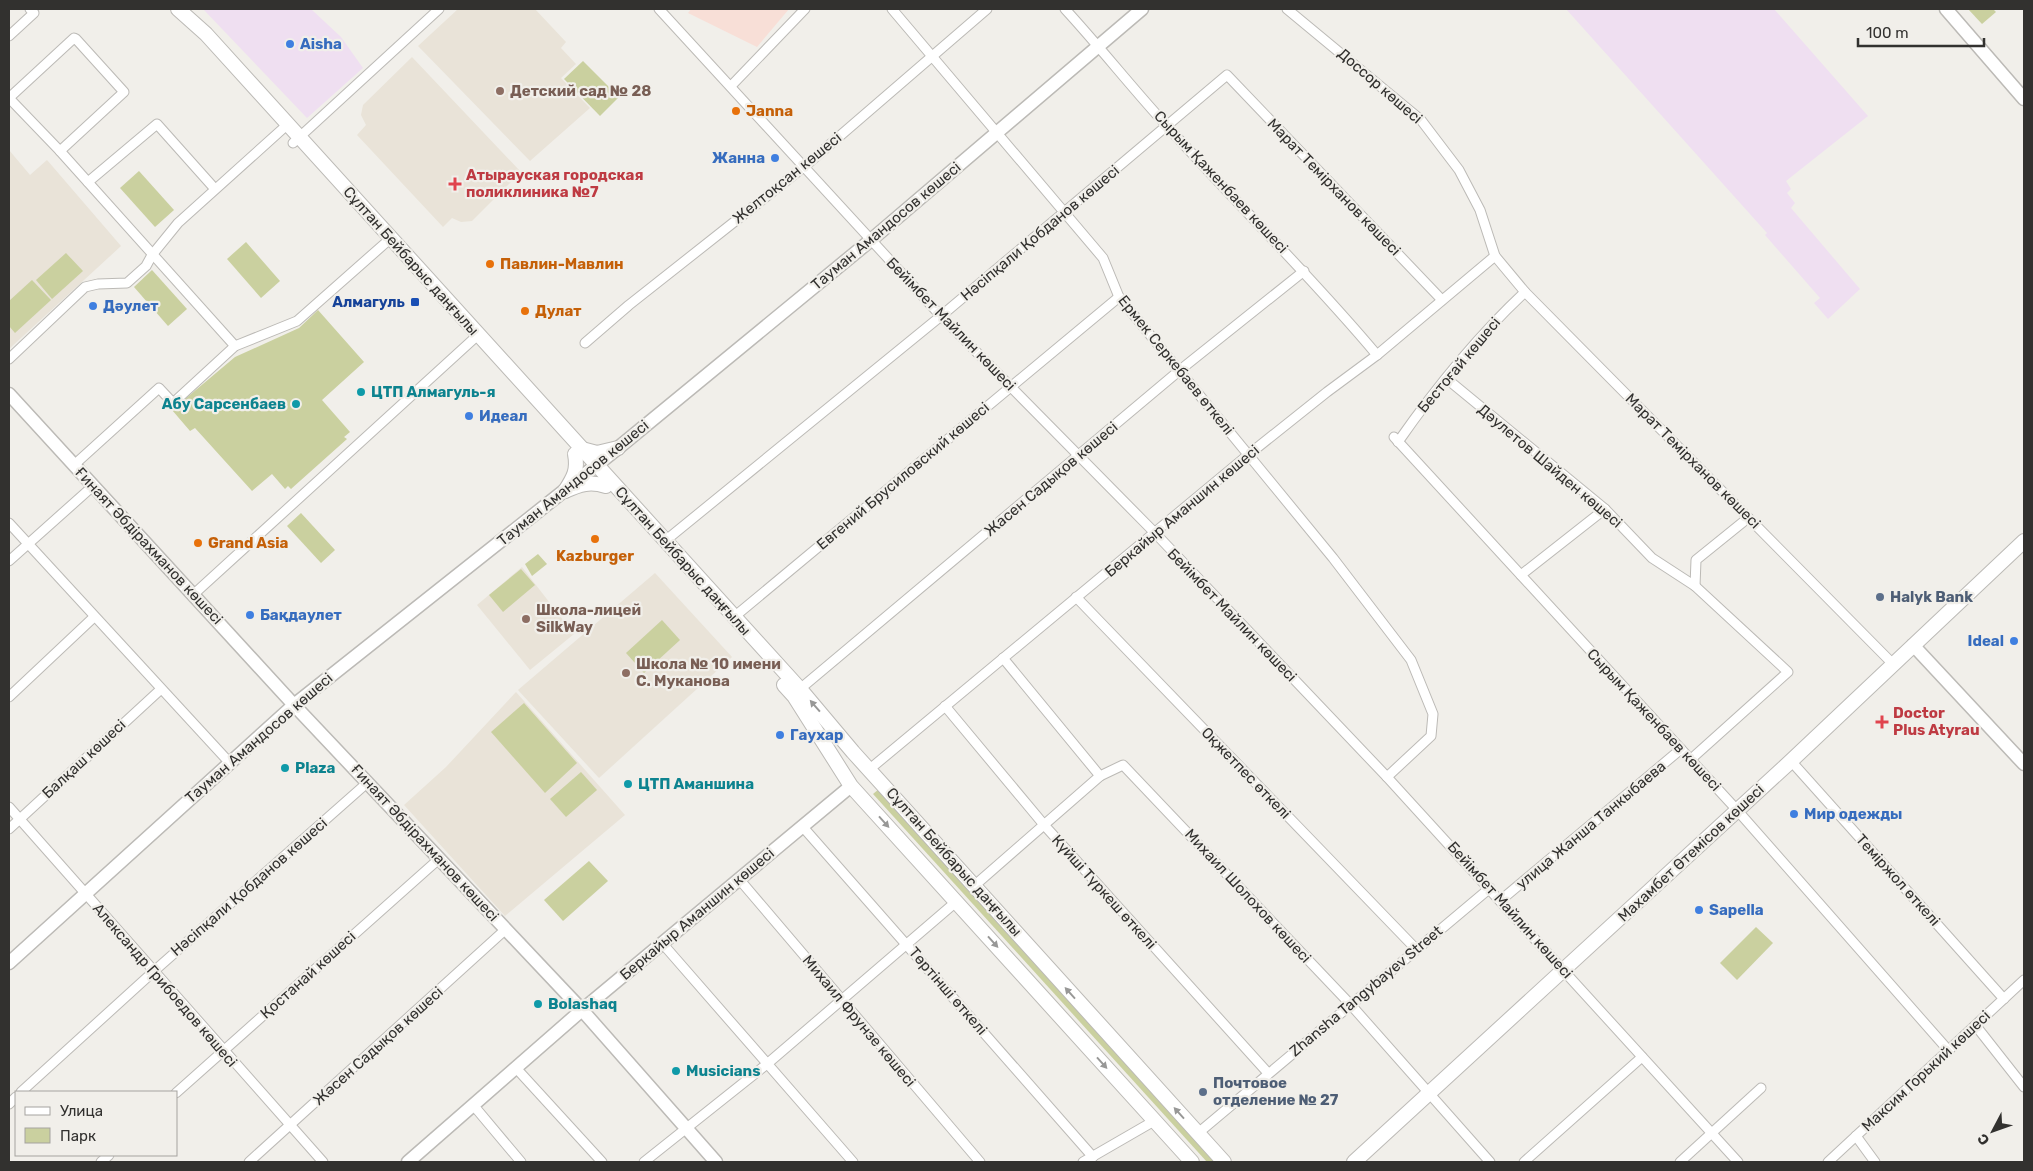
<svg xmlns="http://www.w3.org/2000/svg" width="2033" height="1171" font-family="Rubik,sans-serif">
  <rect width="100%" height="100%" fill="#f1efea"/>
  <!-- commercial -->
  <g fill="#efdff1">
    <path d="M 203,9 L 311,9 L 341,37 L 363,68 L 307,118 Z"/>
    <path d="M 1566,9 L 1774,9 L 1868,116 L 1786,181 L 1791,189 L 1787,193 L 1795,203 L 1791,208 L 1860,289 L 1828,319 L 1814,303 L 1820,298 L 1765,235 L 1767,233 Z"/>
  </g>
  <!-- industrial -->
  <path fill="#f8dfd7" d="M 691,9 L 789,9 L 757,47 L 688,13 Z"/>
  <!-- built -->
  <g fill="#e9e3d8">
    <path d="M 458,9 L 535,9 L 566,42 L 561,48 L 576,64 L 561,78 L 590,108 L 530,161 L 418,46 Z"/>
    <path d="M 412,57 L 521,172 L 472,221 L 461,222 L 452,218 L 443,227 L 357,135 L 366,125 L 361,115 L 363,105 Z"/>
    <path d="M 9,150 L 30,175 L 47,160 L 121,246 L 9,349 Z"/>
    <path d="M 522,567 L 574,634 L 530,670 L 477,605 Z"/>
    <path d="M 655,573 L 732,657 L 599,778 L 518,690 Z"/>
    <path d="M 516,692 L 625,815 L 505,916 L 404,805 L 446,767 Z"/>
  </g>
  <!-- green -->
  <g fill="#cad09f">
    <path d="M 1968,9 L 1993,9 L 1996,12 L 1982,24 Z"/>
    <path d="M 583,61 L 619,97 L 600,116 L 564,79 Z"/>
    <path d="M 139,171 L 174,210 L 155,227 L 120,188 Z"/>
    <path d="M 246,242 L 280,281 L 261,298 L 227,259 Z"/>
    <path d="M 66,253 L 83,271 L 52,299 L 36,280 Z"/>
    <path d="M 152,270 L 187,309 L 168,326 L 134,287 Z"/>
    <path d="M 32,280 L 51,300 L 15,333 L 9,326 L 9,301 Z"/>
    <path d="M 318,310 L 364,362 L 322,400 L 350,432 L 344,437 L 347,439 L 291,489 L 288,486 L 285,489 L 272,474 L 252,491 L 195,428 L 190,431 L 172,410 L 235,357 L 299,328 Z"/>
    <path d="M 301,513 L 335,550 L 321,563 L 287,526 Z"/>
    <path d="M 538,554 L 547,564 L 532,576 L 525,564 Z"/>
    <path d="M 521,569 L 535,585 L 503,612 L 489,595 Z"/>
    <path d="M 662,620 L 680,640 L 644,673 L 626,653 Z"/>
    <path d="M 524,703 L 577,763 L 545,793 L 491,732 Z"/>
    <path d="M 581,772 L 597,790 L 566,817 L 550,799 Z"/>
    <path d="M 879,789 L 1218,1162 L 1207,1162 L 873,794 Z"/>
    <path d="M 589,861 L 608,881 L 563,921 L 544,900 Z"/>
    <path d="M 1756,927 L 1773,943 L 1737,980 L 1720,963 Z"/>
  </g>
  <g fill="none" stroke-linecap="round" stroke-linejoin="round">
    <defs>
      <g id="street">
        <path d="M 659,9 L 941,316 L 1156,534 L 1387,777 L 1738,1162"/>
        <path d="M 892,9 L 1103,258 L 1119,297 L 1333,558 L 1411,660 L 1433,714 L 1431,736 L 1387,777"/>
        <path d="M 1065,9 C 1100,47 1132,88 1167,126 C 1236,203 1311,276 1377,355"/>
        <path d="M 1287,9 L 1421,120 L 1459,170 L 1480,210 L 1495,256 L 1525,292 L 1893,664"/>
        <path d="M 9,36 L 34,13 L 30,9"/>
        <path d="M 731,86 L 805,9"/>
        <path d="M 9,98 L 60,151 L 235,346"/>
        <path d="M 9,98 L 74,38 L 76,39 L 124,92 L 60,151"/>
        <path d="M 293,143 L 439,9"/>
        <path d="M 88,182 L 157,124 L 215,189"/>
        <path d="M 585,343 L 629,305 L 805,166 L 987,9"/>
        <path d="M 9,359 L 85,287 L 98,284 L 127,283 L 146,266 L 152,255 L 178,223 L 288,124"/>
        <path d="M 1447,379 L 1605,509 L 1652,558 L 1695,586 L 1788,672 L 1690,760"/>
        <path d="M 1394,437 L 1737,810 L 1949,1051"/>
        <path d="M 1398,442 C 1435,389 1478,336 1525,292"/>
        <path d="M 74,465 L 159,388 L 173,403 L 235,346 L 297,321 L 391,238"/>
        <path d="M 9,523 L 229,762"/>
        <path d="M 665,541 L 941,316 L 1227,75 L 1442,300"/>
        <path d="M 9,561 L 93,486"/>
        <path d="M 1521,575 L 1605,509"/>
        <path d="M 1695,586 L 1696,560 L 1748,518"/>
        <path d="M 194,594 L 479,334"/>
        <path d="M 1076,597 L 1416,949"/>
        <path d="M 734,617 L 1119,297"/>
        <path d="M 1003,658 L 1100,776 L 1123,765 L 1351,1005 L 1490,1162"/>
        <path d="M 800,689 L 1180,370 L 1304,271"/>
        <path d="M 9,697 L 94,617"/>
        <path d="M 945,706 L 1045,826 L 1268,1073"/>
        <path d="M 1791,761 L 2004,999"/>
        <path d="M 871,768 L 1248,455 L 1327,392 L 1377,355 L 1495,256"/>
        <path d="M 9,807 L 323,1162"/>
        <path d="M 802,826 L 1093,1157"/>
        <path d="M 9,829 L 160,690"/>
        <path d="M 739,879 L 980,1162"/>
        <path d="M 974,886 L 1100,776"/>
        <path d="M 1501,900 L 1681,749"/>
        <path d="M 662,943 L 853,1162"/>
        <path d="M 1976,1026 L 2024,1087"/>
        <path d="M 516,1068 L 602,1162"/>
        <path d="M 21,1092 L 153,972 L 367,783"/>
        <path d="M 176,1093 L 440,858"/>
        <path d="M 9,1104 L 16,1097"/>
        <path d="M 474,1106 L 521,1162"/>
        <path d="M 1197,1134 L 1490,888"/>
        <path d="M 1856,1136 L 1875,1162"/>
        <path d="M 101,1162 L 109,1155"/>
        <path d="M 249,1162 L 506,929"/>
        <path d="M 644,1162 L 767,1064 L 957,901"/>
        <path d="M 1083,1162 L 1154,1121"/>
        <path d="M 1524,1162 L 1642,1057"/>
        <path d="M 1680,1162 L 1761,1088"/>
        <path d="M 1828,1162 L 2024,980"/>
      </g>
      <g id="secondary">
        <path d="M 1946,9 L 2024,99"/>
        <path d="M 9,394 L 294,705 L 582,1010 L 716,1162"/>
        <path d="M 1913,645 L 2024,764"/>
        <path d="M 9,963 L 294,705 L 618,448 L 871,240 L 1142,9"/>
        <path d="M 408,1162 L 582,1010 L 851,786"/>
      </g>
      <g id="primary">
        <path d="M 178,9 L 206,34 L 800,689 L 853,752 L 1224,1162"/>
        <path d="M 582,449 L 597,453 L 618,448"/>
        <path d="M 565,491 C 580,484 590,481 606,486"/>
        <path d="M 565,491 C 574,477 578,470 575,454"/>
        <path d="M 784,685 L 794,696 L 851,786 L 1192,1162"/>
        <path d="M 1354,1162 L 1791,761 L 2024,541"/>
      </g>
    </defs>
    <!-- street casing -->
    <use href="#street" stroke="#bcbab6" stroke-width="11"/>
    <!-- secondary casing -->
    <use href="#secondary" stroke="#bcbab6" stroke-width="15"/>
    <!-- primary casing -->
    <use href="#primary" stroke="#bcbab6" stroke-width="16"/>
    <!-- street -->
    <use href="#street" stroke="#fff" stroke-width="9"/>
    <!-- secondary -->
    <use href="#secondary" stroke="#fff" stroke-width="12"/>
    <!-- primary -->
    <use href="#primary" stroke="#fff" stroke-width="14"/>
  </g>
  <!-- one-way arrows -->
  <defs><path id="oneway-solid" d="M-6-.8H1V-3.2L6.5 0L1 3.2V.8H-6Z" transform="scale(1.25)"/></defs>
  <g fill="#989897">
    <use href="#oneway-solid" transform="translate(815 706) rotate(-131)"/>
    <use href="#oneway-solid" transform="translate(884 822) rotate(48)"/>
    <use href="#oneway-solid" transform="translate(993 942) rotate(48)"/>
    <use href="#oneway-solid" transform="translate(1070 993) rotate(-132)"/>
    <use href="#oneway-solid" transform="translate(1102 1063) rotate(48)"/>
    <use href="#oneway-solid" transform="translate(1179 1113) rotate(-132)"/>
  </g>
  <!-- markers -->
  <g fill="#3f7fe0" stroke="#f1efea" stroke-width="2">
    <circle cx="290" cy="44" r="5"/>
    <circle cx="775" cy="158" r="5"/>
    <circle cx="93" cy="306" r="5"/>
    <circle cx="469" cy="416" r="5"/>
    <circle cx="250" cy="615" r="5"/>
    <circle cx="2014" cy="641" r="5"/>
    <circle cx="780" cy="735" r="5"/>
    <circle cx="1794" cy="814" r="5"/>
    <circle cx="1699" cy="910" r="5"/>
  </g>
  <g fill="#8d6e63" stroke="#f1efea" stroke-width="2">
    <circle cx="500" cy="91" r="5"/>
    <circle cx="526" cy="619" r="5"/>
    <circle cx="626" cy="673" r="5"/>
  </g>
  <g fill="#e8710a" stroke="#f1efea" stroke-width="2">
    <circle cx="736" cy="111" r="5"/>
    <circle cx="490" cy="264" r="5"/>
    <circle cx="525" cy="311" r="5"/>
    <circle cx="595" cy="539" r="5"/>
    <circle cx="198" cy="543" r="5"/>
  </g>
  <g fill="#e0444e" stroke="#f1efea" stroke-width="2">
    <path d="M452.5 176.5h5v5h5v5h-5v5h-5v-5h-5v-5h5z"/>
    <path d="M1879.5 714.5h5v5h5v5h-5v5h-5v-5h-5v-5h5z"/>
  </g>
  <rect fill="#1a4fb4" stroke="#f1efea" stroke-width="2" x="410" y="297" width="10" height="10" rx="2.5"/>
  <g fill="#0f9aa8" stroke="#f1efea" stroke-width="2">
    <circle cx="361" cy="392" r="5"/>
    <circle cx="296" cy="404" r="5"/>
    <circle cx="285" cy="768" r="5"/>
    <circle cx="628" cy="784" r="5"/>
    <circle cx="538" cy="1004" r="5"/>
    <circle cx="676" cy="1071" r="5"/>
  </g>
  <g fill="#5c6f8a" stroke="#f1efea" stroke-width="2">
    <circle cx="1880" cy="597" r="5"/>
    <circle cx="1203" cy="1092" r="5"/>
  </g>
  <g text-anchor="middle" stroke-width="4.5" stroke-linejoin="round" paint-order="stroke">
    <!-- shop labels -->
    <g font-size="15" font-weight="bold" fill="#366cbe" stroke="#f1efea" text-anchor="start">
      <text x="300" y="49">Aisha</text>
      <text x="765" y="163" text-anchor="end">Жанна</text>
      <text x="103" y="311">Дәулет</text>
      <text x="479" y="421">Идеал</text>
      <text x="260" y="620">Бақдаулет</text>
      <text x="2004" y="646" text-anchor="end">Ideal</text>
      <text x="790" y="740">Гаухар</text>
      <text x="1804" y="819">Мир одежды</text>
      <text x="1709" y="915">Sapella</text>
    </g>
    <!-- street labels -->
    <g font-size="15" fill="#32312f" stroke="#f1efea">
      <text transform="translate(1380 86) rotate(41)" y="5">Доссор көшесі</text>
      <text transform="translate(787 178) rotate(-39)" y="5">Желтоқсан көшесі</text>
      <text transform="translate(1221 182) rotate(47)" y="5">Сырым Қаженбаев көшесі</text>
      <text transform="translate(1334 187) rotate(46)" y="5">Марат Темірханов көшесі</text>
      <text transform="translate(886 226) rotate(-40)" y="5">Тауман Амандосов көшесі</text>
      <text transform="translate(1040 233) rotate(-40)" y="5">Нәсіпқали Қобданов көшесі</text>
      <text transform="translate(411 261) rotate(48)" y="5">Сұлтан Бейбарыс даңғылы</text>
      <text transform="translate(951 324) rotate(46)" y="5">Бейімбет Майлин көшесі</text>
      <text transform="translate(1176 365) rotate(51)" y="5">Ермек Серкебаев өткелі</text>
      <text transform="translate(1459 365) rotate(-50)" y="5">Бестоғай көшесі</text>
      <text transform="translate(1693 461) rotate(45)" y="5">Марат Темірханов көшесі</text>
      <text transform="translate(1550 466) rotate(40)" y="5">Дәулетов Шайден көшесі</text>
      <text transform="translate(903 476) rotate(-40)" y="5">Евгений Брусиловский көшесі</text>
      <text transform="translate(1051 479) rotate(-40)" y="5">Жасен Садықов көшесі</text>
      <text transform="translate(573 483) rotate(-39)" y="5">Тауман Амандосов көшесі</text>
      <text transform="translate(1182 511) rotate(-40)" y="5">Беркайыр Аманшин көшесі</text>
      <text transform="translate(149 546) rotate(47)" y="5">Ғинаят Әбдірахманов көшесі</text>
      <text transform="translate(683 561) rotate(48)" y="5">Сұлтан Бейбарыс даңғылы</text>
      <text transform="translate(1232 615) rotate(46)" y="5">Бейімбет Майлин көшесі</text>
      <text transform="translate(1654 720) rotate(47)" y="5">Сырым Қаженбаев көшесі</text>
      <text transform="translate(259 738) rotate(-41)" y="5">Тауман Амандосов көшесі</text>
      <text transform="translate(84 759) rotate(-43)" y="5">Балқаш көшесі</text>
      <text transform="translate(1246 773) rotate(46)" y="5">Оқжетпес өткелі</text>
      <text transform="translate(1591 825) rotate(-40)" y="5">улица Жанша Танкыбаева</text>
      <text transform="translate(425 843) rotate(47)" y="5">Ғинаят Әбдірахманов көшесі</text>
      <text transform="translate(1691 853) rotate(-43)" y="5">Махамбет Өтемісов көшесі</text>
      <text transform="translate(954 862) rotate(48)" y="5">Сұлтан Бейбарыс даңғылы</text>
      <text transform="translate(1898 880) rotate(48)" y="5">Теміржол өткелі</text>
      <text transform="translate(249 887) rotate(-41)" y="5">Нәсіпқали Қобданов көшесі</text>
      <text transform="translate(1104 892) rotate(48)" y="5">Күйші Түркеш өткелі</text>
      <text transform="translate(1248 896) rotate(47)" y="5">Михаил Шолохов көшесі</text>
      <text transform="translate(1510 910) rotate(48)" y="5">Бейімбет Майлин көшесі</text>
      <text transform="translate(697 914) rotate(-40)" y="5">Беркайыр Аманшин көшесі</text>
      <text transform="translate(308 975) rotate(-42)" y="5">Қостанай көшесі</text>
      <text transform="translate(165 985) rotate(49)" y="5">Александр Грибоедов көшесі</text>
      <text transform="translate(948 991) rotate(49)" y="5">Төртінші өткелі</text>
      <text transform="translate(1366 991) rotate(-40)" y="5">Zhansha Tangybayev Street</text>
      <text transform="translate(859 1021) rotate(50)" y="5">Михаил Фрунзе көшесі</text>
      <text transform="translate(378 1046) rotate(-42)" y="5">Жәсен Садықов көшесі</text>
      <text transform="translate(1926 1071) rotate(-43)" y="5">Максим Горький көшесі</text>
    </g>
    <!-- education labels -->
    <g font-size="15" font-weight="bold" fill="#785e54" stroke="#f1efea" text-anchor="start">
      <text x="510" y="96">Детский сад № 28</text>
      <text x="536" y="615">Школа-лицей<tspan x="536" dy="17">SilkWay</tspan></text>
      <text x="636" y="669">Школа № 10 имени<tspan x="636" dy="17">С. Муканова</tspan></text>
    </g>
    <!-- food labels -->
    <g font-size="15" font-weight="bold" fill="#c56008" stroke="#f1efea" text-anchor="start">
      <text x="746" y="116">Janna</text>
      <text x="500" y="269">Павлин-Мавлин</text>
      <text x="535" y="316">Дулат</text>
      <text x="208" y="548">Grand Asia</text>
      <text x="595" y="561" text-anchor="middle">Kazburger</text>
    </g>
    <!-- health labels -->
    <g font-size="15" font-weight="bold" fill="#be3a42" stroke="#f1efea" text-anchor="start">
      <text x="466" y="180">Атырауская городская<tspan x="466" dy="17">поликлиника №7</tspan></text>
      <text x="1893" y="718">Doctor<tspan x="1893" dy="17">Plus Atyrau</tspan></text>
    </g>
    <!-- transit labels -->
    <g font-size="15" font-weight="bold" fill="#164399" stroke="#f1efea" text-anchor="end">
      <text x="405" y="307">Алмагуль</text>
    </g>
    <!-- culture labels -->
    <g font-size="15" font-weight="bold" fill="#0d838f" stroke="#f1efea" text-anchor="start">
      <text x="371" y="397">ЦТП Алмагуль-я</text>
      <text x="286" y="409" text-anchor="end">Абу Сарсенбаев</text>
      <text x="295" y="773">Plaza</text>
      <text x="638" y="789">ЦТП Аманшина</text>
      <text x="548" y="1009">Bolashaq</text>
      <text x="686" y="1076">Musicians</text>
    </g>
    <!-- service labels -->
    <g font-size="15" font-weight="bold" fill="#4e5e75" stroke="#f1efea" text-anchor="start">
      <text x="1890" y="602">Halyk Bank</text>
      <text x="1213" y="1088">Почтовое<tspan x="1213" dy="17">отделение № 27</tspan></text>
    </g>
  </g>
  <!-- border -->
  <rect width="2033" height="1171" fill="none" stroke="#32312f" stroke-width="20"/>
  <!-- legend -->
  <rect x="15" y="1091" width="162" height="65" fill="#f1efea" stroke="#a5a39f"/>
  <rect x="25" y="1107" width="25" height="8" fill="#ffffff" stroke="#a5a39f"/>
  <text x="60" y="1116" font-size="15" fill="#32312f">Улица</text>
  <rect x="25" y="1128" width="25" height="15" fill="#cad09f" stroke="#a5a39f"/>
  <text x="60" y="1141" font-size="15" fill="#32312f">Парк</text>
  <!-- north arrow -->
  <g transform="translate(1993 1131) rotate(229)" stroke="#f1efea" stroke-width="4" paint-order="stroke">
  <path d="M0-4L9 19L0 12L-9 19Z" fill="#32312f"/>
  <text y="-8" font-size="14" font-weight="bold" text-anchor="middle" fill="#32312f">С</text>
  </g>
  <!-- scale -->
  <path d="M1858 38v8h126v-8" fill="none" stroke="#32312f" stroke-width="2.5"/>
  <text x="1866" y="38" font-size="15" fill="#32312f" stroke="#f1efea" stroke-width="4" paint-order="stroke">100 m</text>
</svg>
